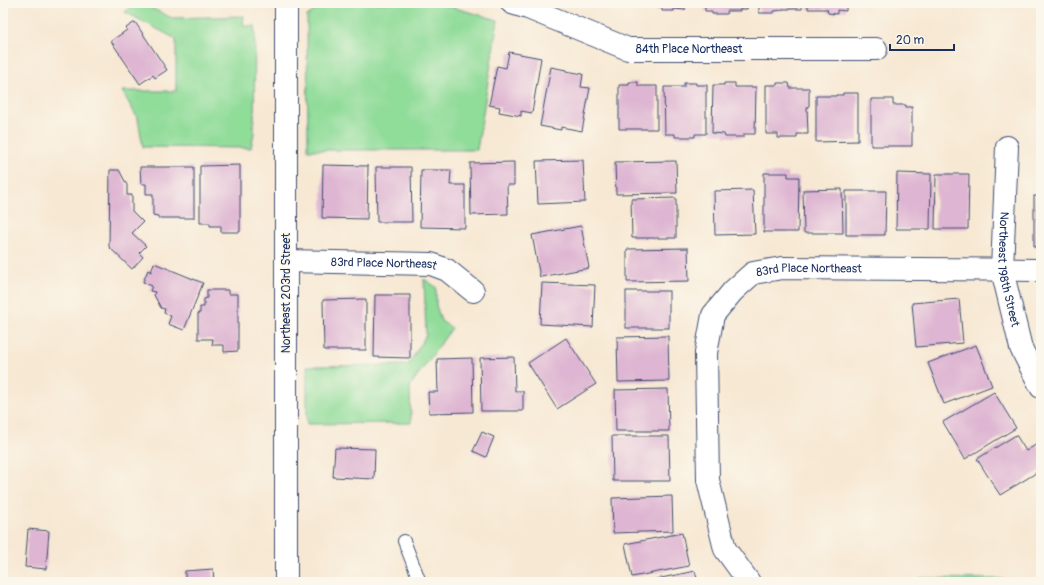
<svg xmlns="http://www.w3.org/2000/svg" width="1044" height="585" font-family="Pangolin,sans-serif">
  <rect width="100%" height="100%" fill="#fbf7ec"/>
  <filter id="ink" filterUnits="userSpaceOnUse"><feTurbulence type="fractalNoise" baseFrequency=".025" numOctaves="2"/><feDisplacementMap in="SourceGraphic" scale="8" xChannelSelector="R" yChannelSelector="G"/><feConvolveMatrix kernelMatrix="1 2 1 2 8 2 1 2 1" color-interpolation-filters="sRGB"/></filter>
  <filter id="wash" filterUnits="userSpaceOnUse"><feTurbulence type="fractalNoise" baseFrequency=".012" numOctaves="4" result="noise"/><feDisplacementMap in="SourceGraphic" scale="16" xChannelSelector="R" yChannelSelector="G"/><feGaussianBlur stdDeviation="0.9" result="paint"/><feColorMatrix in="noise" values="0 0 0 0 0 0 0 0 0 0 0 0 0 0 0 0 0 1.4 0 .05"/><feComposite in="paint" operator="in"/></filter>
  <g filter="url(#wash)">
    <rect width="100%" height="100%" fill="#f7e8d3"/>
    <!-- green -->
    <g fill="#90dc99" stroke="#56867c">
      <path d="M 133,3 L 141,3 L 172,18 L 244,16 L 243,26 L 255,26 L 254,133 L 251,148 L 143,147 L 138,119 L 122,91 L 176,91 L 176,39 L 125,12 Z"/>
      <path d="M 326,3 L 432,3 L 448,6 L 498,20 L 477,150 L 308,150 L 307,16 Z"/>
      <path d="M 424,279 L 436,287 L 436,305 L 441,321 L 452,328 L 410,386 L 411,423 L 307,424 L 307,366 L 408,365 L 426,335 Z"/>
      <path d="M 920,578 L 1005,579 L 1005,582 L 920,582 Z"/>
    </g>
    <g id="blocks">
      <!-- building -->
      <g fill="#deb5d2">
        <path d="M 643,3 L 686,3 L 685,10 L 674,9 L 674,11 L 662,11 L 662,7 L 643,6 Z"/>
        <path d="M 705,3 L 747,3 L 747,9 L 740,9 L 740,11 L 727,11 L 727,14 L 712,14 L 712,11 L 705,11 Z"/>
        <path d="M 759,3 L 802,3 L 802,9 L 782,9 L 782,10 L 774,11 L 774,13 L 759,13 Z"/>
        <path d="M 808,3 L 846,3 L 846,11 L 837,10 L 837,14 L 828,13 L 827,9 L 808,9 Z"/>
        <path d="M 135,22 L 167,70 L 155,78 L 153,75 L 140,84 L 111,41 L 127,30 L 126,28 Z"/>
        <path d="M 509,52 L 541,58 L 532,113 L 521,111 L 521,116 L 499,112 L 500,107 L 489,105 L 497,66 L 506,68 Z"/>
        <path d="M 551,67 L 566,70 L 566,71 L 583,74 L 581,87 L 590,88 L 582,131 L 561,127 L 561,130 L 540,126 Z"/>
        <path d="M 629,82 L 638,82 L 638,86 L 657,86 L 657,129 L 619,129 L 619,85 L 629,85 Z"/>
        <path d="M 684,83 L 696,83 L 696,85 L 707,85 L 707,92 L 706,92 L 706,134 L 695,134 L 695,137 L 675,137 L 675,134 L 665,134 L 664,87 L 684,87 Z"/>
        <path d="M 724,83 L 735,83 L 735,87 L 756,87 L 755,134 L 744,134 L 744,137 L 725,137 L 724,134 L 712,133 L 713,85 L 724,85 Z"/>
        <path d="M 777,83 L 789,83 L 790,88 L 809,88 L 809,106 L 807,107 L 808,134 L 797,134 L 797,138 L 778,138 L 778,134 L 766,134 L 766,85 L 777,85 Z"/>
        <path d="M 843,93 L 858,93 L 858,141 L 816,142 L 816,96 L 836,96 L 836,95 L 843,95 Z"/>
        <path d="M 871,99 L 893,99 L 893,105 L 906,105 L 906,107 L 912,107 L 912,146 L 871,146 Z"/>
        <path d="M 583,160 L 585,202 L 538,204 L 536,161 Z"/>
        <path d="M 676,161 L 677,193 L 616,194 L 615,162 Z"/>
        <path d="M 514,162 L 514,185 L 507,185 L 508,214 L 471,215 L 470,163 Z"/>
        <path d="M 240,165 L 240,232 L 221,232 L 221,226 L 210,226 L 210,223 L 200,223 L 200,166 Z"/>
        <path d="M 323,165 L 368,166 L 367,219 L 322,218 Z"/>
        <path d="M 140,167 L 194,167 L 194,218 L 158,218 L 158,216 L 153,215 L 153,194 L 146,194 L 146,184 L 141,184 Z"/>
        <path d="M 376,167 L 411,167 L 412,222 L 377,222 Z"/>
        <path d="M 110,170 L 119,170 L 127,185 L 127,195 L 132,195 L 132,211 L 143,222 L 132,233 L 146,246 L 139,253 L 143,257 L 132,269 L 109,247 Z"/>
        <path d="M 421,170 L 451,170 L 450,185 L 465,185 L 465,228 L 420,227 Z"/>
        <path d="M 764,173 L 788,173 L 788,177 L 799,177 L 798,232 L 764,232 Z"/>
        <path d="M 897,173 L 931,174 L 930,229 L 896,229 Z"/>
        <path d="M 936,174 L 969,174 L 968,229 L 935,229 Z"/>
        <path d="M 842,189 L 843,233 L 804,233 L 803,190 Z"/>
        <path d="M 753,190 L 755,234 L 715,235 L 714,191 Z"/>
        <path d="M 846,191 L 886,191 L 885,235 L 846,235 Z"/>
        <rect x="1034" y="196" width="7" height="51"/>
        <path d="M 676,198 L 676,238 L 632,238 L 631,199 Z"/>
        <path d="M 581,226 L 589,268 L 540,277 L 532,235 Z"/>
        <path d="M 688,248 L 689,281 L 627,282 L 627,249 Z"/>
        <path d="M 154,263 L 203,283 L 184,330 L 168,324 L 171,316 L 164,313 L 165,309 L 161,308 L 154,295 L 155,292 L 150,291 L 152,286 L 143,282 L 148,270 L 151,272 Z"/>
        <path d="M 542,283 L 595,285 L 593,327 L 540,324 Z"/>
        <path d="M 207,290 L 228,290 L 228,294 L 238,294 L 238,351 L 224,352 L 224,345 L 212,345 L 213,339 L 198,339 L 198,313 L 200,313 L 200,307 L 204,307 L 204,299 L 207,298 Z"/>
        <rect x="626" y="291" width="43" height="37"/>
        <path d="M 375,295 L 410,295 L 410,358 L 374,357 Z"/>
        <path d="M 366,299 L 366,350 L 324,350 L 323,300 Z"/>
        <path d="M 959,299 L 963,343 L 916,347 L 912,303 Z"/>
        <path d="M 668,336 L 669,381 L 618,382 L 617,337 Z"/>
        <path d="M 566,338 L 596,384 L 557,409 L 528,363 Z"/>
        <path d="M 976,345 L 992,386 L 944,404 L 928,363 Z"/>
        <path d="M 514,357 L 515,391 L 523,391 L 523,411 L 481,411 L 480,358 Z"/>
        <path d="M 472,358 L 473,412 L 429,413 L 428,392 L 438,392 L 437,359 Z"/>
        <path d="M 668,389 L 669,431 L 616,431 L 615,390 Z"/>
        <path d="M 994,392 L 1016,428 L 965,459 L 943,422 Z"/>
        <path d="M 482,432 L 494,437 L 486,457 L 473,451 Z"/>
        <path d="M 1016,435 L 1026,451 L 1037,444 L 1041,451 L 1041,470 L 1000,495 L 977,459 Z"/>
        <path d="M 612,436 L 669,436 L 670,481 L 613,481 Z"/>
        <path d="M 335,448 L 375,449 L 374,479 L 333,477 Z"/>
        <path d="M 672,496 L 673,531 L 613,533 L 612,498 Z"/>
        <path d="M 28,529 L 49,531 L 46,569 L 25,567 Z"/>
        <path d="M 682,533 L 689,566 L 632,577 L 625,544 Z"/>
        <path d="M 213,569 L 214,582 L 185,582 L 185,571 Z"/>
        <path d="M 695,571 L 698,582 L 647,582 L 647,581 Z"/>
      </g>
    </g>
  </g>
  <g filter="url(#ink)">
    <use href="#blocks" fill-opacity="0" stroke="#3c4b70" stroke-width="1"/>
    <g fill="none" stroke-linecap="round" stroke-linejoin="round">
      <defs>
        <path id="service" d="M 404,541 L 420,582"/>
        <g id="minor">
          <path id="s1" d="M 512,3 L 528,8 L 628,49 L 876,49"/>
          <path id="s2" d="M 1007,147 L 1002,270 L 1021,348 L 1041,387"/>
          <path id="s3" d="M 286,261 L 431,264 L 447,270 L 473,291"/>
          <path id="s4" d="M 749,582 L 725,549 L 708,480 L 706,353 L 713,315 L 733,291 L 753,273 L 782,268 L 1041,270"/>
        </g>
        <path id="tertiary" d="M 286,582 L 286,3"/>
      </defs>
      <!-- service casing -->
      <use href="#service" stroke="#3c4b70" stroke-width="14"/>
      <!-- minor casing -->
      <use href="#minor" stroke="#3c4b70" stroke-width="24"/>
      <!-- tertiary casing -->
      <use href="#tertiary" stroke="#3c4b70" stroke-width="24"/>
      <!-- service -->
      <use href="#service" stroke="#fff" stroke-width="12"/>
      <!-- minor -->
      <use href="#minor" stroke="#fff" stroke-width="22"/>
      <!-- tertiary -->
      <use href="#tertiary" stroke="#fff" stroke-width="22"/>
    </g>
  </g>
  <g text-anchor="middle" stroke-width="3" stroke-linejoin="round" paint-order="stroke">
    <!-- street labels -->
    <g font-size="12" fill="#1b2f5e" stroke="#fbf7ec">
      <text dy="4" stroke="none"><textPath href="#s1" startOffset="186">84th Place Northeast</textPath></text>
      <text dy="4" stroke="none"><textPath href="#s3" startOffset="98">83rd Place Northeast</textPath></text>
      <text dy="4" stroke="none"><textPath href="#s2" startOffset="123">Northeast 198th Street</textPath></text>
      <text dy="4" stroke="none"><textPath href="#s4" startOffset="392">83rd Place Northeast</textPath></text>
      <text transform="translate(286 293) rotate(-90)" y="4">Northeast 203rd Street</text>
    </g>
  </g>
  <!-- margin -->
  <rect width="1044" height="585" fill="none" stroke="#fbf7ec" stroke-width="16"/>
  <!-- scale -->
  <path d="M890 44v6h64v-6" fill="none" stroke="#1b2f5e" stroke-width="2"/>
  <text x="896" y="44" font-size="12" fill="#1b2f5e" stroke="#fbf7ec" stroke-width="3" paint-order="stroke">20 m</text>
</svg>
